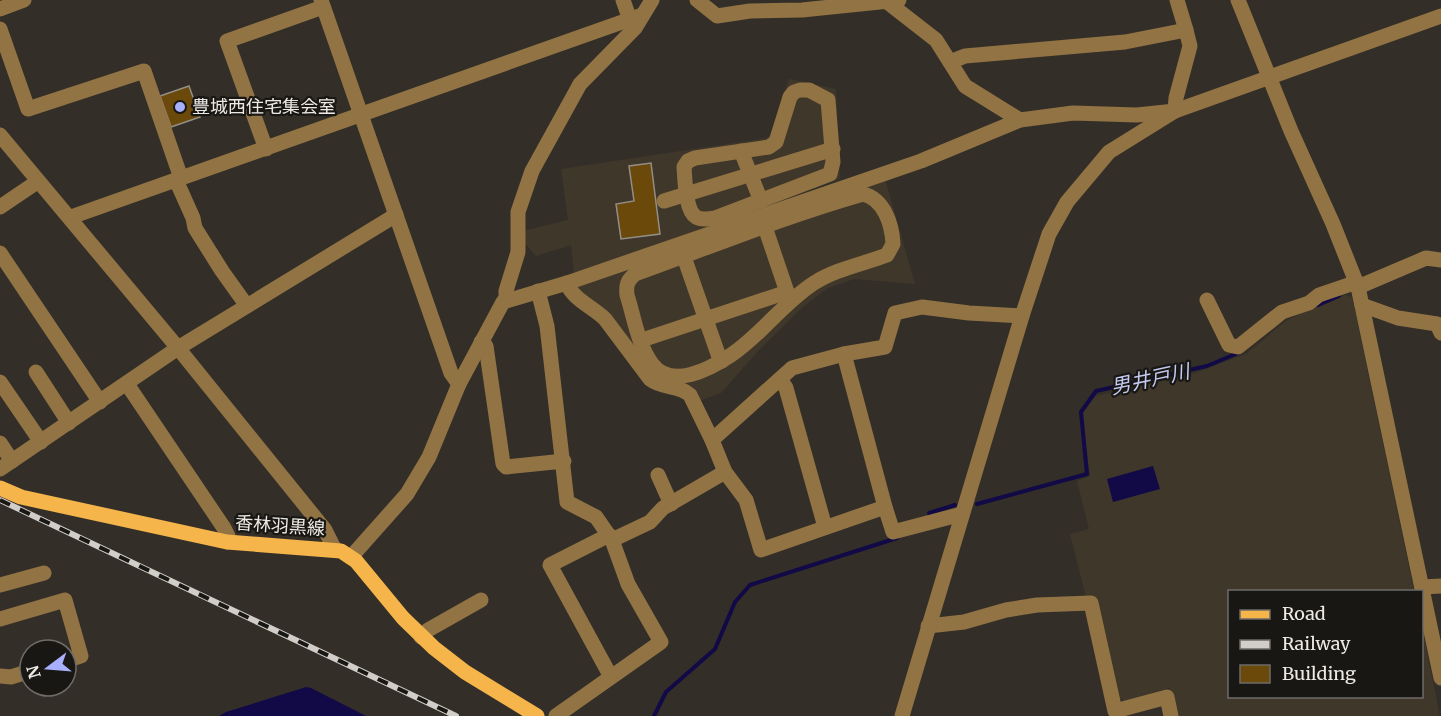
<svg xmlns="http://www.w3.org/2000/svg" width="1441" height="716" font-family="Merriweather,'Noto Sans JP',serif">
  <rect width="100%" height="100%" fill="#332f28"/>
  <!-- built -->
  <g fill="#40372b">
    <path d="M 789,79 L 836,89 L 840,179 L 696,231 L 885,179 L 915,284 L 854,279 L 828,288 L 805,305 L 758,351 L 721,393 L 699,401 L 669,386 L 576,291 L 571,245 L 536,256 L 523,241 L 523,231 L 568,220 L 561,169 L 767,138 L 770,135 Z"/>
    <path d="M 1345,295 L 1352,297 L 1414,591 L 1230,592 L 1230,696 L 1422,696 L 1422,627 L 1440,716 L 1177,716 L 1169,688 L 1124,701 L 1119,698 L 1086,597 L 1070,534 L 1089,529 L 1077,481 L 1090,476 L 1082,412 L 1096,396 L 1192,374 L 1246,354 L 1287,320 Z"/>
  </g>
  <!-- water -->
  <g fill="#120947">
    <path d="M 1153,466 L 1160,489 L 1113,502 L 1107,479 Z"/>
    <path d="M 306,687 L 311,688 L 366,716 L 219,716 L 226,712 Z"/>
  </g>
  <g fill="none" stroke-linecap="round" stroke-linejoin="round">
    <!-- stream -->
    <g stroke="#120947" stroke-width="4">
      <path d="M 1318,305 L 1339,296"/>
      <path d="M 977,504 L 1087,474 L 1081,412 L 1096,391 L 1207,366 L 1238,353"/>
      <path d="M 929,513 L 955,505"/>
      <path d="M 654,716 L 666,692 L 715,649 L 735,602 L 750,585 L 897,538"/>
    </g>
  </g>
  <!-- building -->
  <g fill="#6a490a" stroke="#938e86" stroke-width="1.5">
    <path d="M 189,86 L 200,117 L 171,127 L 160,96 Z"/>
    <path d="M 651,163 L 660,234 L 621,239 L 616,204 L 634,201 L 629,166 Z"/>
  </g>
  <g fill="none" stroke-linecap="round" stroke-linejoin="round">
    <!-- minor -->
    <g stroke="#927344" stroke-width="15">
      <path d="M 321,0 L 451,373 L 459,384"/>
      <path d="M 623,0 L 630,20"/>
      <path d="M 697,0 L 717,16 L 750,11 L 802,10 L 899,0"/>
      <path d="M 1238,0 L 1291,131 L 1333,224 L 1358,287 L 1441,678"/>
      <path d="M 886,1 L 936,40 L 965,86 L 1020,120"/>
      <path d="M 0,9 L 24,0"/>
      <path d="M 0,29 L 28,109 L 144,71 L 181,178"/>
      <path d="M 950,62 L 965,56 L 1125,42 L 1186,30 L 1177,0"/>
      <path d="M 800,90 L 809,90 L 828,100 L 833,162 L 830,174 L 715,218 C 709,219 701,220 696,217 C 685,210 685,179 684,167 L 688,161 L 695,158 L 769,147 L 776,142 L 790,97 L 794,92 Z"/>
      <path d="M 1175,111 L 1176,98 L 1190,46 L 1186,30"/>
      <path d="M 0,135 L 178,348 L 325,530 L 335,550"/>
      <path d="M 266,149 L 227,41 L 323,7"/>
      <path d="M 741,151 L 761,201"/>
      <path d="M 176,180 L 193,218 L 195,228 L 222,271 L 247,306"/>
      <path d="M 863,194 C 884,199 892,224 893,244 L 887,255 C 863,264 836,269 814,283 C 783,303 761,335 731,355 C 710,369 671,390 652,364 C 638,345 634,317 627,295 C 626,285 627,281 635,274 C 710,247 786,216 863,194 Z"/>
      <path d="M 664,201 L 833,149"/>
      <path d="M 0,207 L 37,182"/>
      <path d="M 71,217 L 642,15"/>
      <path d="M 765,227 L 787,292 L 793,299"/>
      <path d="M 0,253 L 100,402"/>
      <path d="M 684,257 L 718,354 L 722,361"/>
      <path d="M 567,283 C 572,299 593,307 605,319 L 650,379 C 663,389 679,385 690,395 L 712,440"/>
      <path d="M 1358,287 L 1426,258 L 1441,260"/>
      <path d="M 538,291 L 547,326 L 567,502 L 596,517 L 612,540 L 628,584 L 661,642 L 556,716"/>
      <path d="M 1207,300 L 1229,345 L 1238,347 L 1282,312 L 1309,303 L 1319,295 L 1357,282"/>
      <path d="M 506,301 L 506,291 L 518,252 L 518,212 L 532,171 L 580,84 L 635,28 L 652,0"/>
      <path d="M 1362,305 L 1398,318 L 1437,324 L 1441,333"/>
      <path d="M 642,340 L 787,292"/>
      <path d="M 481,342 L 486,346 L 503,464 L 506,467 L 564,461"/>
      <path d="M 844,354 L 885,507"/>
      <path d="M 36,372 L 69,423"/>
      <path d="M 780,379 L 786,388 L 825,527"/>
      <path d="M 0,382 L 41,442"/>
      <path d="M 127,384 L 224,528 L 228,536 L 227,542"/>
      <path d="M 0,443 L 12,461"/>
      <path d="M 0,469 L 178,348 L 396,215"/>
      <path d="M 658,475 L 671,504"/>
      <path d="M 962,514 L 893,532 L 885,507 L 761,550 L 746,500 L 725,472 L 712,440 L 792,368 L 844,354 L 885,347 L 895,313 L 922,307 L 969,313 L 1022,316"/>
      <path d="M 609,535 L 550,565 L 611,677"/>
      <path d="M 612,540 L 650,522 L 663,508 L 725,472"/>
      <path d="M 351,557 L 407,494 L 429,457 L 459,384 L 503,302 L 567,283 L 921,161 L 1020,120 L 1073,113 L 1137,115 L 1175,111"/>
      <path d="M 0,585 L 44,573"/>
      <path d="M 1422,587 L 1441,586"/>
      <path d="M 0,619 L 65,600 L 81,656 L 66,661"/>
      <path d="M 928,626 L 964,622 L 1006,610 L 1037,605 L 1091,603 L 1115,711 L 1167,697 L 1171,716"/>
      <path d="M 421,637 L 428,630 L 481,600"/>
      <path d="M 0,676 L 11,677 L 30,671"/>
      <path d="M 902,716 L 1022,316 L 1049,234 L 1067,202 L 1109,152 L 1175,111 L 1441,16"/>
    </g>
    <!-- major -->
    <path stroke="#f5b54a" stroke-width="15" d="M 0,488 L 21,497 L 227,542 L 341,551 L 356,561 L 403,618 L 434,648 L 465,672 L 537,716"/>
    <defs>
      <path id="rail" d="M 0,500 L 456,716"/>
    </defs>
    <!-- rail casing -->
    <use href="#rail" stroke="#d1cec9" stroke-width="6"/>
    <!-- rail -->
    <use href="#rail" stroke="#191714" stroke-width="4" stroke-dasharray="11" stroke-linecap="butt"/>
  </g>
  <!-- markers -->
  <circle fill="#a7b0fc" stroke="#191714" stroke-width="2" cx="180" cy="107" r="6"/>
  <g text-anchor="middle" stroke-width="4.5" stroke-linejoin="round" paint-order="stroke">
    <!-- poi labels -->
    <g font-size="18" fill="#edeae6" stroke="#191714" text-anchor="start">
      <text x="192" y="113">豊城西住宅集会室</text>
    </g>
    <!-- street labels -->
    <g font-size="18" fill="#edeae6" stroke="#191714">
      <text transform="translate(280 526) rotate(4)" y="6">香林羽黒線</text>
    </g>
    <!-- water labels -->
    <g font-size="20" font-style="italic" fill="#c4caf1" stroke="#191714">
      <text transform="translate(1150 379) rotate(-12)" y="7">男井戸川</text>
    </g>
  </g>
  <!-- legend -->
  <rect x="1228" y="590" width="195" height="108" fill="#191714" stroke="#6e6b68" stroke-width="1.5"/>
  <rect x="1240" y="610" width="30" height="9" fill="#f5b54a" stroke="#6e6b68" stroke-width="1.5"/>
  <text x="1282" y="620" font-size="18" fill="#edeae6">Road</text>
  <rect x="1240" y="640" width="30" height="9" fill="#d1cec9" stroke="#6e6b68" stroke-width="1.5"/>
  <text x="1282" y="650" font-size="18" fill="#edeae6">Railway</text>
  <rect x="1240" y="665" width="30" height="18" fill="#6a490a" stroke="#6e6b68" stroke-width="1.5"/>
  <text x="1282" y="680" font-size="18" fill="#edeae6">Building</text>
  <!-- north arrow -->
  <g transform="translate(48 668) rotate(254)"><circle r="28" fill="#191714" stroke="#6e6b68" stroke-width="1.5"/>
  <path d="M0-4.5L10 22L0 15L-10 22Z" fill="#a7b0fc"/>
  <text y="-9" font-size="16" font-weight="bold" text-anchor="middle" fill="#edeae6">N</text>
  </g>
</svg>
